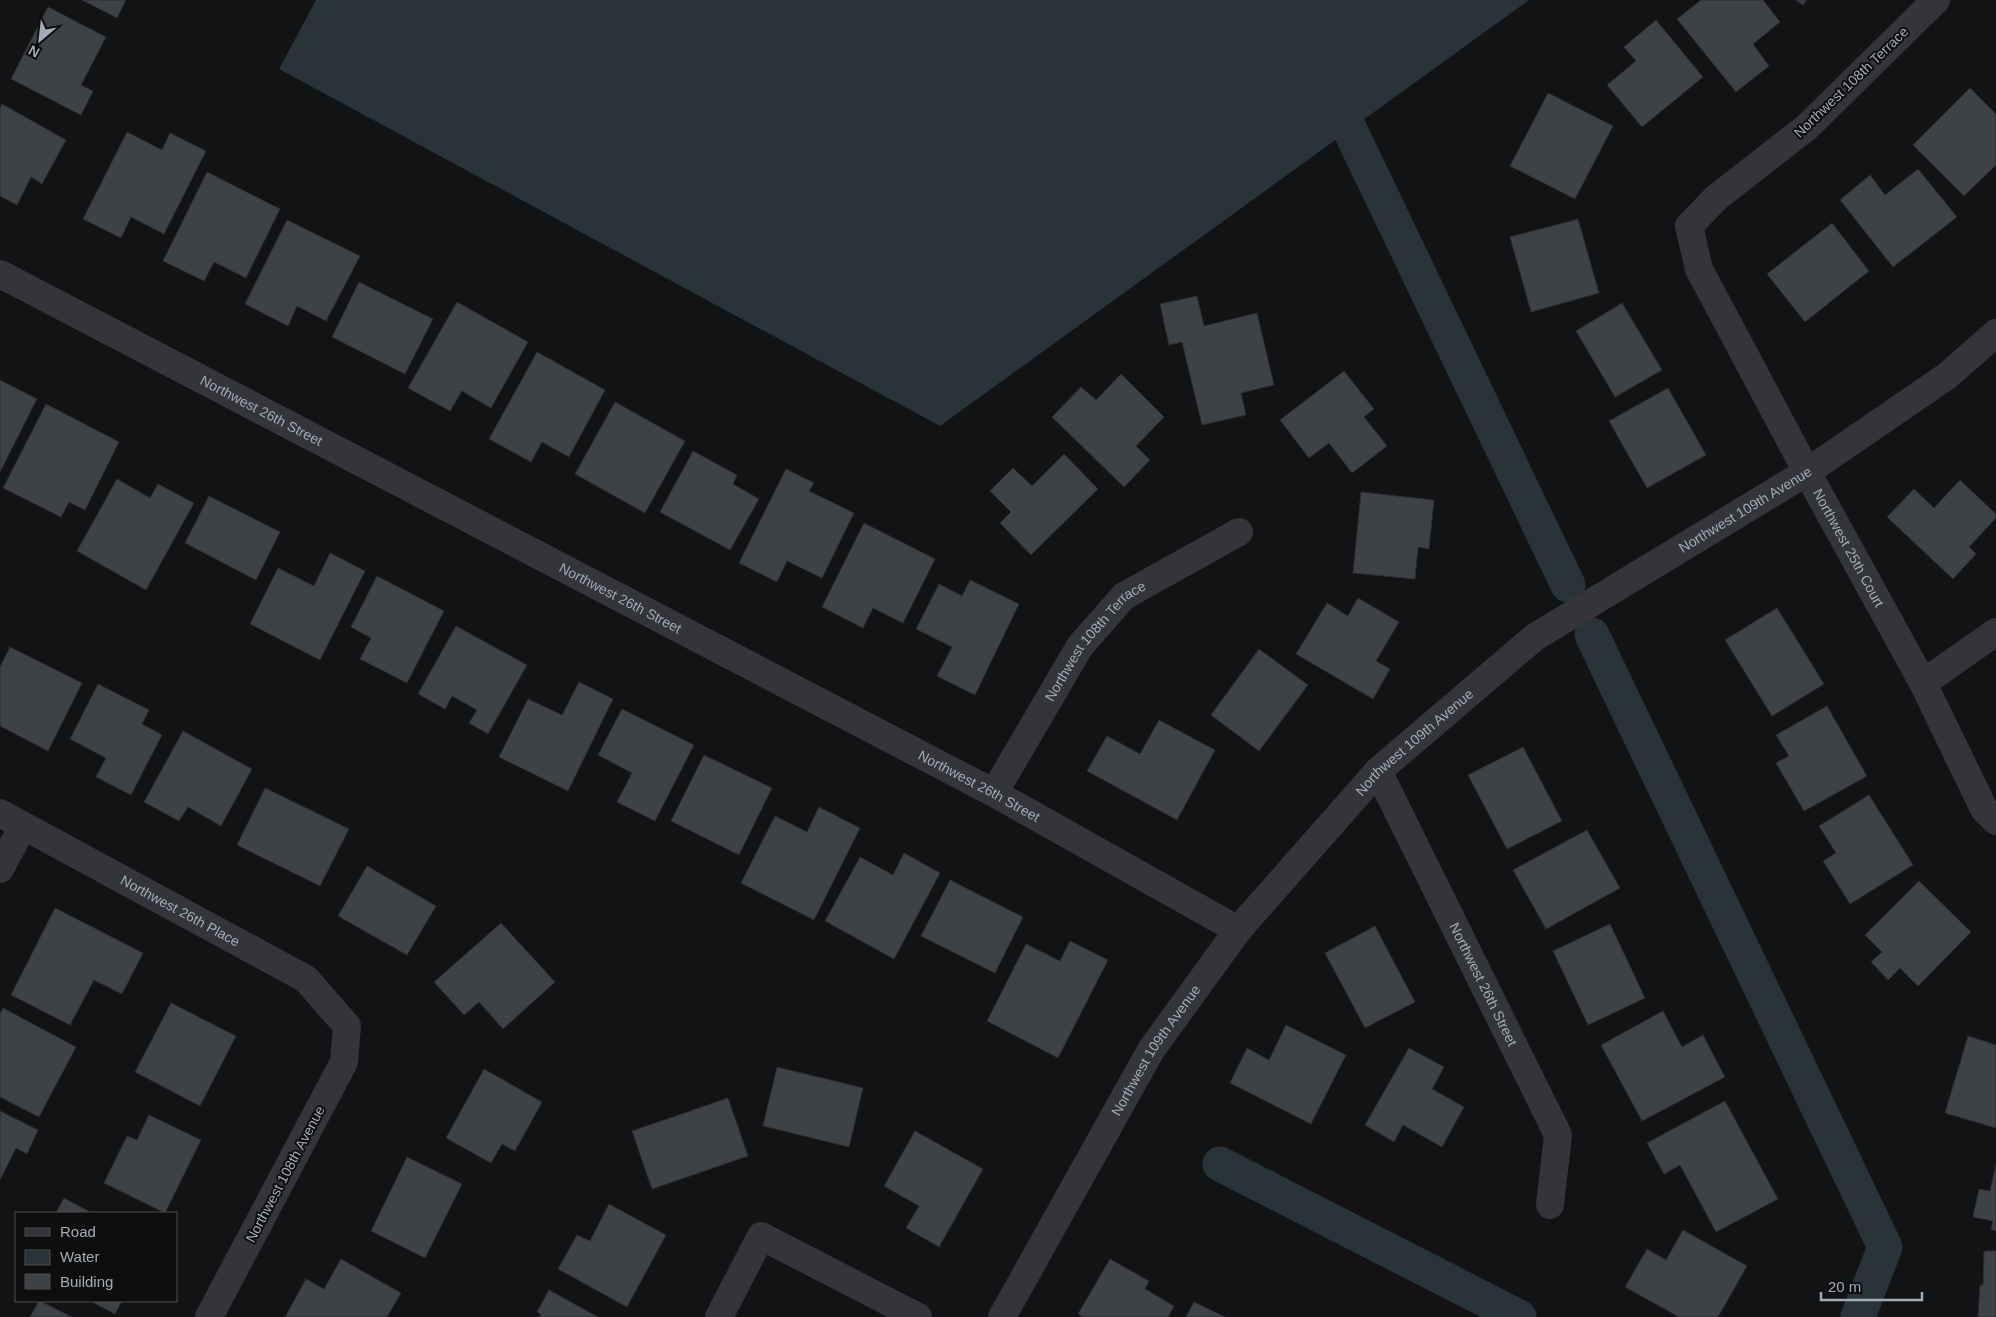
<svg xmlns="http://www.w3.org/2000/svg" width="1996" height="1317" font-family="Arial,sans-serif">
  <rect width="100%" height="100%" fill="#121314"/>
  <!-- water -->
  <path fill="#283439" d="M 316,0 L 1529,0 L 940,426 L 279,69 Z"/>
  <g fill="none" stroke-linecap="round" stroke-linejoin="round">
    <!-- canal -->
    <g stroke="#283439" stroke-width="35">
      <path d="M 1350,130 L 1568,585"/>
      <path d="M 1592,635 L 1885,1247 L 1858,1317"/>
      <path d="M 1220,1164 L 1519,1317"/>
    </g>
  </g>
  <!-- building -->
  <g fill="#3e4145" stroke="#2c2d31">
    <path d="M 82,0 L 126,0 L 117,18 Z"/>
    <path d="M 1701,0 L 1763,0 L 1780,22 L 1753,44 L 1769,66 L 1736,92 L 1677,19 Z"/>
    <path d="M 1796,0 L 1807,0 L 1803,5 Z"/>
    <path d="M 48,7 L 106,37 L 81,85 L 93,91 L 81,115 L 11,79 Z"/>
    <path d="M 1656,20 L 1703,77 L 1642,127 L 1607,85 L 1636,61 L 1624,47 Z"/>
    <path d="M 1970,88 L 1996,114 L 1996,165 L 1964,196 L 1913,145 Z"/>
    <path d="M 1548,93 L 1613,126 L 1575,199 L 1510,166 Z"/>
    <path d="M 2,104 L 66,140 L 42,184 L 31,177 L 17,205 L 0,196 L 0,108 Z"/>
    <path d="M 127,132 L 162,150 L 170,133 L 206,151 L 164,234 L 131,217 L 121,238 L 83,219 Z"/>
    <path d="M 1918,169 L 1957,217 L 1893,267 L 1840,200 L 1870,175 L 1885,195 Z"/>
    <path d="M 207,172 L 280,209 L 246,278 L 214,262 L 204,281 L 163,261 Z"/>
    <path d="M 1578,219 L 1599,293 L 1531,312 L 1510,237 Z"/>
    <path d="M 287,220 L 360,256 L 326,321 L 297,306 L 288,326 L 245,304 Z"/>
    <path d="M 1832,223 L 1869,271 L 1805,322 L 1767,274 Z"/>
    <path d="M 359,282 L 433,319 L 405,374 L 332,337 Z"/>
    <path d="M 1197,296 L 1204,326 L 1257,313 L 1274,385 L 1241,393 L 1246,415 L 1202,425 L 1182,342 L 1169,345 L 1160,304 Z"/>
    <path d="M 457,302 L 528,342 L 491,408 L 462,391 L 450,411 L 408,388 Z"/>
    <path d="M 1622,303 L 1662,370 L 1615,397 L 1576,331 Z"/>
    <path d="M 537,352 L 605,390 L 569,457 L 542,442 L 531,462 L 489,439 Z"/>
    <path d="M 1344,371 L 1374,409 L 1364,417 L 1387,446 L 1352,473 L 1329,443 L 1309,458 L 1280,420 Z"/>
    <path d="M 1121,374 L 1164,417 L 1136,446 L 1150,460 L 1124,487 L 1052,417 L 1081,387 L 1096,400 Z"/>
    <path d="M 0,380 L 37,399 L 0,472 Z"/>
    <path d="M 1668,388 L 1706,455 L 1647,488 L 1609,421 Z"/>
    <path d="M 615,402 L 685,441 L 645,513 L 575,474 Z"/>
    <path d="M 46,404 L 119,442 L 85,510 L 69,502 L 61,517 L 3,488 Z"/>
    <path d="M 693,451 L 737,475 L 733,484 L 759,499 L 730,550 L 660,512 Z"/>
    <path d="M 1064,454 L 1098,489 L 1031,555 L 1000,523 L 1011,512 L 990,491 L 1013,468 L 1032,486 Z"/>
    <path d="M 786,469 L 814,483 L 809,491 L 854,513 L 822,578 L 787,561 L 777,582 L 739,563 Z"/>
    <path d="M 117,479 L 150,498 L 158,484 L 194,503 L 146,590 L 77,551 Z"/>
    <path d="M 1960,480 L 1996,514 L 1996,518 L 1969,547 L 1976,554 L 1953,579 L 1887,517 L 1914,489 L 1934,508 Z"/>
    <path d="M 1361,492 L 1434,500 L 1429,549 L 1418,547 L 1415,579 L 1353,573 Z"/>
    <path d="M 209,496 L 280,532 L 256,580 L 185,543 Z"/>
    <path d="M 864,523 L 935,559 L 903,623 L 873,608 L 863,628 L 822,607 Z"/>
    <path d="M 330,553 L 365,571 L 320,660 L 250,624 L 278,568 L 314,586 Z"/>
    <path d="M 377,576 L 444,611 L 407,683 L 360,659 L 371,638 L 351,627 Z"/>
    <path d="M 970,580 L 1019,604 L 975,695 L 937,676 L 952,647 L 916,629 L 939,584 L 962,596 Z"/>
    <path d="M 1358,598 L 1399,622 L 1376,661 L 1390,669 L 1373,699 L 1296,654 L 1327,603 L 1348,616 Z"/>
    <path d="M 1777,608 L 1824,684 L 1772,716 L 1725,640 Z"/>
    <path d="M 456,626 L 527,665 L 488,734 L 469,723 L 477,710 L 452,696 L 445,709 L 418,694 Z"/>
    <path d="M 10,647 L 82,683 L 48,751 L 0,726 L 0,667 Z"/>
    <path d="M 1259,649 L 1308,685 L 1259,751 L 1211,715 Z"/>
    <path d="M 579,682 L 613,699 L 568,791 L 499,757 L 528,699 L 562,715 Z"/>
    <path d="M 98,684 L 149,710 L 142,724 L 162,735 L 131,795 L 96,777 L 106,758 L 70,739 Z"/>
    <path d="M 1827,706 L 1867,776 L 1804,811 L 1776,763 L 1789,756 L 1776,735 Z"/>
    <path d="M 622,709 L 694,745 L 655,821 L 617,802 L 632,773 L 598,755 Z"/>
    <path d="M 1159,720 L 1215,750 L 1177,820 L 1087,771 L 1107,736 L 1140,754 Z"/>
    <path d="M 183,731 L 252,769 L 221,826 L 188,807 L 179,821 L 144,802 Z"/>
    <path d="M 1523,747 L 1562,821 L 1507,849 L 1468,775 Z"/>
    <path d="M 704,755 L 772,788 L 739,855 L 671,821 Z"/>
    <path d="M 265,788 L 349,829 L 320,886 L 237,845 Z"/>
    <path d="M 1869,795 L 1913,865 L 1850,904 L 1823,861 L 1836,853 L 1819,826 Z"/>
    <path d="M 819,807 L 860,828 L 814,920 L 741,883 L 775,816 L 807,832 Z"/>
    <path d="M 1587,830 L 1620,888 L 1546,929 L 1513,870 Z"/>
    <path d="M 904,853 L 940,873 L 894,959 L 825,921 L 860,857 L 893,875 Z"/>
    <path d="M 367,866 L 436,906 L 407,955 L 338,916 Z"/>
    <path d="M 950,880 L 1023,917 L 995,973 L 921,936 Z"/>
    <path d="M 1919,881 L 1971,932 L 1918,986 L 1900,968 L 1888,980 L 1871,962 L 1882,952 L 1865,935 Z"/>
    <path d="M 55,908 L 143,953 L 122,994 L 94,980 L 70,1025 L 11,995 Z"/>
    <path d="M 501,923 L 555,982 L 503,1029 L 479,1002 L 464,1015 L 434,982 Z"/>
    <path d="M 1610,924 L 1645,998 L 1588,1025 L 1553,951 Z"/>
    <path d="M 1375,926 L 1415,1002 L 1365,1028 L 1325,953 Z"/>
    <path d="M 1070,941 L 1108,960 L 1058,1058 L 987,1021 L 1026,944 L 1060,961 Z"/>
    <path d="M 171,1003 L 236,1036 L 200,1106 L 135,1072 Z"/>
    <path d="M 3,1008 L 76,1047 L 39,1117 L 0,1097 L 0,1014 Z"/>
    <path d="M 1663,1011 L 1682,1047 L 1703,1035 L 1725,1077 L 1642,1121 L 1601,1045 Z"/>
    <path d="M 1286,1025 L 1346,1055 L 1311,1124 L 1230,1083 L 1247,1048 L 1269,1060 Z"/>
    <path d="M 1968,1036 L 1996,1045 L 1996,1128 L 1945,1113 Z"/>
    <path d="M 1409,1048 L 1444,1067 L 1432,1089 L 1464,1107 L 1442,1147 L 1403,1125 L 1394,1142 L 1365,1125 Z"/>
    <path d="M 777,1067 L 863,1088 L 849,1147 L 763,1126 Z"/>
    <path d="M 484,1069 L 542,1102 L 515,1151 L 502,1144 L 491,1163 L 446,1138 Z"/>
    <path d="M 728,1098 L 748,1156 L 652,1189 L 632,1131 Z"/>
    <path d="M 1725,1101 L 1778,1199 L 1716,1232 L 1680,1165 L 1664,1174 L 1647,1143 Z"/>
    <path d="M 0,1111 L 38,1130 L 27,1154 L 16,1148 L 0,1180 Z"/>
    <path d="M 149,1115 L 201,1140 L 165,1213 L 104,1183 L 127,1136 L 137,1140 Z"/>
    <path d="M 915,1131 L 983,1169 L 939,1247 L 906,1228 L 919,1206 L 884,1186 Z"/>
    <path d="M 407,1157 L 462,1184 L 425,1258 L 371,1231 Z"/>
    <path d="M 1996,1164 L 1996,1231 L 1991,1229 L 1993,1221 L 1973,1217 L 1979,1189 L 1990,1191 Z"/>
    <path d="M 64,1198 L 92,1213 L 56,1213 Z"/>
    <path d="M 609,1204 L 666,1235 L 627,1307 L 558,1269 L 577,1235 L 590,1241 Z"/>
    <path d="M 1683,1230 L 1747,1266 L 1718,1317 L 1679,1317 L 1625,1287 L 1647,1249 L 1666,1260 Z"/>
    <path d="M 1984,1251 L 1996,1251 L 1996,1317 L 1978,1317 L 1980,1285 L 1983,1285 Z"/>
    <path d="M 341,1259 L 401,1293 L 387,1317 L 285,1317 L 306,1279 L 324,1289 Z"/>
    <path d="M 1110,1259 L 1149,1281 L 1145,1289 L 1174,1306 L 1168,1317 L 1083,1317 L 1078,1314 Z"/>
    <path d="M 549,1290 L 598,1317 L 539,1317 L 541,1314 L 537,1312 Z"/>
    <path d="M 39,1301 L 40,1301 L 72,1317 L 30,1317 Z"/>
    <path d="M 90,1301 L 122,1301 L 115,1314 Z"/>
    <path d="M 1194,1302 L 1225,1317 L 1186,1317 Z"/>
  </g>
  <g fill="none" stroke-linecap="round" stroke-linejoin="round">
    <!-- street -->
    <g stroke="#33353a" stroke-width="28">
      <path id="s1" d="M 1936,0 L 1807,127 L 1716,198 L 1689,226 L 1699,269 L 1807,472 L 1923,683 L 1984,809 L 1996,821"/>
      <path id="s2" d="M 0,274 L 994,793 L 1238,930"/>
      <path d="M 1923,683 L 1996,632"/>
      <path id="s3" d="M 1378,771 L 1558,1135 L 1550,1205"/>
      <path id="s4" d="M 994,793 L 1080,646 L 1124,596 L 1239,532"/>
      <path id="s5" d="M 0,813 L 306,979 L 347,1026 L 344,1062 L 209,1317"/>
      <path d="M 0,869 L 23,826"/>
      <path d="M 719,1317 L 761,1236 L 918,1317"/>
      <path id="s6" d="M 1002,1317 L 1151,1050 L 1238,930 L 1378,771 L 1535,637 L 1807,472 L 1947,376 L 1996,333"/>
    </g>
  </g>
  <g text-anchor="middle" stroke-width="4" stroke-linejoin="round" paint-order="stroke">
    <!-- street labels -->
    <g font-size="14" fill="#a3abb6" stroke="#0e0e0f">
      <text transform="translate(1851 82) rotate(-44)" y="5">Northwest 108th Terrace</text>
      <text dy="5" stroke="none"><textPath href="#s2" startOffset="295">Northwest 26th Street</textPath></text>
      <text dy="5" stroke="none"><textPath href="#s6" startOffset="1118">Northwest 109th Avenue</textPath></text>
      <text dy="5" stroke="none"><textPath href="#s1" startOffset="696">Northwest 25th Court</textPath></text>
      <text dy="5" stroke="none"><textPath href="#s2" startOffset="700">Northwest 26th Street</textPath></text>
      <text dy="5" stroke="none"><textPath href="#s4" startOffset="184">Northwest 108th Terrace</textPath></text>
      <text dy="5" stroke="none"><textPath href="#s6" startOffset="712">Northwest 109th Avenue</textPath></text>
      <text dy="5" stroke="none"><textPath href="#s2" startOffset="1105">Northwest 26th Street</textPath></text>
      <text dy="5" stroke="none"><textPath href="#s5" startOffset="205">Northwest 26th Place</textPath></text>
      <text dy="5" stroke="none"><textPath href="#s3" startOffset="238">Northwest 26th Street</textPath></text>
      <text dy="5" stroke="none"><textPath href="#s6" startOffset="308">Northwest 109th Avenue</textPath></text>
      <text transform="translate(285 1174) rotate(-62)" y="5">Northwest 108th Avenue</text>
    </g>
  </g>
  <!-- legend -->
  <rect x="15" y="1212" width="162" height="90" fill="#0e0e0f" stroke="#4a4d52"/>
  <rect x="25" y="1228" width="25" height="8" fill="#33353a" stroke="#4a4d52"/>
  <text x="60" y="1237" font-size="15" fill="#a3abb6">Road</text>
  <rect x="25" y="1250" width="25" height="15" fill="#283439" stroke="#4a4d52"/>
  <text x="60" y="1262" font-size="15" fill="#a3abb6">Water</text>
  <rect x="25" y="1274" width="25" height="15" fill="#3e4145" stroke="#4a4d52"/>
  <text x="60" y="1287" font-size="15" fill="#a3abb6">Building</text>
  <!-- north arrow -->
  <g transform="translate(40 40) rotate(208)" stroke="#0e0e0f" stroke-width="4" paint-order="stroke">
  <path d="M0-4L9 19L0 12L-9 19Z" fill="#a3abb6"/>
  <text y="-8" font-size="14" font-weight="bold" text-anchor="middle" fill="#a3abb6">N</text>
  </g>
  <!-- scale -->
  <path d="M1821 1292v8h101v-8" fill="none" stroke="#a3abb6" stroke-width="2.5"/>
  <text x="1828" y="1292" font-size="15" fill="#a3abb6" stroke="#0e0e0f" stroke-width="4" paint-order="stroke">20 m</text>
</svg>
